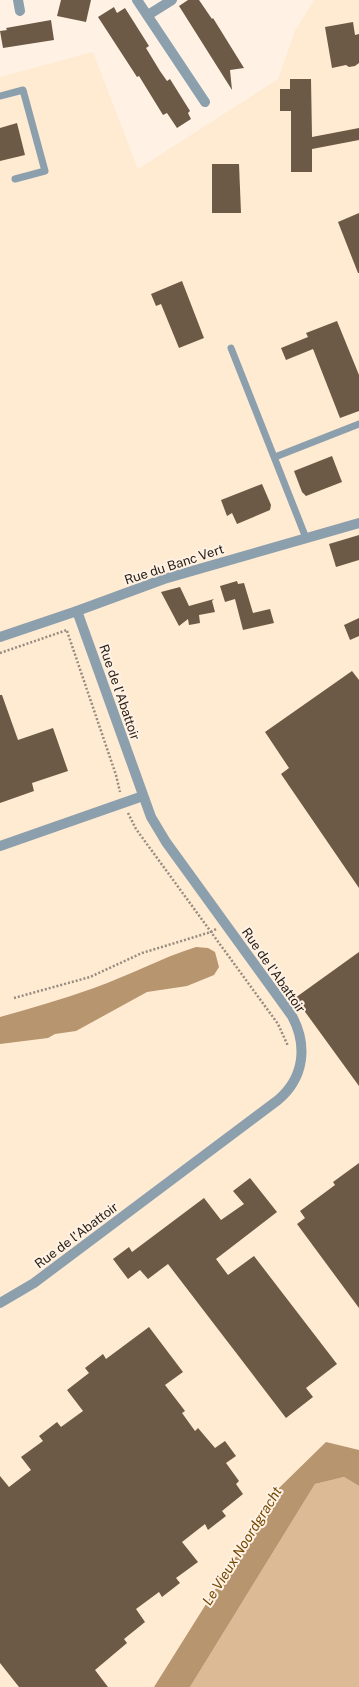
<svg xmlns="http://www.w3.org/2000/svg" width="359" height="1687" font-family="'Public Sans',sans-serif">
  <rect width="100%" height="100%" fill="#fff2e4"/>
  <!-- built -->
  <path fill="#ffead2" d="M 314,0 L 359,0 L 359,1486 L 344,1477 L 315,1484 L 190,1687 L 0,1687 L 0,77 L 93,52 L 138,169 L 278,79 L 295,31 Z"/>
  <!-- green -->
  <path fill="#dcba95" d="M 344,1477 L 359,1486 L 359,1687 L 190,1687 L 315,1484 Z"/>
  <!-- water -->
  <g fill="#b6956f">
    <path d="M 196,947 L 208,948 L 215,952 L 219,967 L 214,975 L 187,986 L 147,992 L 76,1031 L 55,1034 L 48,1038 L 0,1044 L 0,1017 C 32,1008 63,999 94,988 C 128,976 161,958 196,947 Z"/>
    <path d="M 326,1442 L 359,1450 L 359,1486 L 344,1477 L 315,1484 L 190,1687 L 154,1687 L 279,1488 Z"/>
  </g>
  <!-- building -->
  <g fill="#6c5a46">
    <path d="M 61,0 L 91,0 L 86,22 L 57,16 Z"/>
    <path d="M 188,0 L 199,0 L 212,19 L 213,18 L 244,68 L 230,70 L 232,90 L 179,6 Z"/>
    <path d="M 114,7 L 117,13 L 125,8 L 149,46 L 146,48 L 160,71 L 167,81 L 170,79 L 190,111 L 188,113 L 191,119 L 177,128 L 167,113 L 163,115 L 139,76 L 137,77 L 98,17 Z"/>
    <path d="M 51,20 L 54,40 L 3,48 L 0,31 L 7,30 L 6,28 Z"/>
    <path d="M 353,22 L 355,35 L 359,34 L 359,63 L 355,66 L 349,67 L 346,65 L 332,68 L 325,27 Z"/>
    <path d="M 290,79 L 311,79 L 312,137 L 359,128 L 359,140 L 312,149 L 312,172 L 291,172 L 291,111 L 280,111 L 280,89 L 290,89 Z"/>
    <path d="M 17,123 L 25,155 L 0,161 L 0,128 Z"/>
    <path d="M 212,164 L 239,164 L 241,213 L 212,213 Z"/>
    <path d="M 359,213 L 359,273 L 358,273 L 338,222 Z"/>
    <path d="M 182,281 L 204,338 L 179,348 L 161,304 L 156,306 L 151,294 Z"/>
    <path d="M 337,321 L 359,375 L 359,411 L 340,418 L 313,349 L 286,360 L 281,348 L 308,337 L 306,333 Z"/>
    <path d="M 332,456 L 342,482 L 306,496 L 302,492 L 294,471 Z"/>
    <path d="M 262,484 L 271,505 L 270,510 L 237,524 L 232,513 L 227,516 L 221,500 Z"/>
    <path d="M 359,535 L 359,560 L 336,567 L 329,544 Z"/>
    <path d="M 237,581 L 238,584 L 244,583 L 253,613 L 270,609 L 274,623 L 243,630 L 235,599 L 225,602 L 220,586 Z"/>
    <path d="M 180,587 L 189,606 L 214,599 L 212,601 L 215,612 L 199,615 L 200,623 L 189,625 L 188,619 L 179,626 L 161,592 Z"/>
    <path d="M 359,618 L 359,636 L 350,640 L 344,625 Z"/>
    <path d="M 352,671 L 359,680 L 359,888 L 281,774 L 289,768 L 265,732 Z"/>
    <path d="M 0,695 L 2,695 L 18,740 L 53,728 L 68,771 L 32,783 L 34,791 L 0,803 Z"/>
    <path d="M 359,952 L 359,1086 L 295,998 Z"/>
    <path d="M 359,1163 L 359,1308 L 297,1224 L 305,1218 L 300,1211 L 335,1185 L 333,1182 Z"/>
    <path d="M 250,1178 L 277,1212 L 216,1259 L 228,1275 L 254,1256 L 337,1364 L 306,1388 L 313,1397 L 286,1418 L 168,1264 L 148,1279 L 140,1270 L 128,1279 L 113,1259 L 129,1247 L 132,1252 L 204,1198 L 221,1220 L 244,1204 L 233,1191 Z"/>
    <path d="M 149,1327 L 183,1372 L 165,1385 L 185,1411 L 182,1413 L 195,1431 L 198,1428 L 215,1448 L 225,1441 L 236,1456 L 226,1463 L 239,1481 L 236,1484 L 243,1494 L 222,1511 L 226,1516 L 208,1530 L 205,1524 L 182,1542 L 198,1562 L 176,1578 L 180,1583 L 162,1597 L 159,1592 L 136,1609 L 145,1622 L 124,1639 L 127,1643 L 95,1670 L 108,1687 L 19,1687 L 0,1663 L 0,1476 L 9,1487 L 31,1470 L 21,1457 L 43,1441 L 39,1436 L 57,1422 L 61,1427 L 83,1411 L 67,1390 L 89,1373 L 85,1368 L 103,1354 L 106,1359 Z"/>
  </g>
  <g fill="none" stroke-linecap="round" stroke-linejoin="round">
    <!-- path -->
    <g stroke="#968b80" stroke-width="2.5" stroke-dasharray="2 2" stroke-linecap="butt">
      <path d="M 67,631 L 116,775 L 120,792"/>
      <path d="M 0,653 L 67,630"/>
      <path d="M 128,813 L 136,829 L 278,1024 L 288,1046"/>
      <path d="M 14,998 L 90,977 L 142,953 L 211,932 L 216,929"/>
    </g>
    <!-- service -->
    <g stroke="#8c9fad" stroke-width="7">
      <path d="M 0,96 L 23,90 L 45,171 L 15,179"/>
      <path d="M 231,348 L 306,538"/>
      <path d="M 275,457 L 359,424"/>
    </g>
    <!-- minor -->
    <g stroke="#8c9fad" stroke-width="10">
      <path d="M 18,0 L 20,11"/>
      <path d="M 137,0 L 205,102"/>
      <path d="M 148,15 L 172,0"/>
      <path d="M 0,846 L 143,796"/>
      <path d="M 0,1303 L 34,1283 L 278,1100 C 304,1078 308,1046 292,1016 L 166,842 L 151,817 L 77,611"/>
    </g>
    <!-- tertiary -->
    <path stroke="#8c9fad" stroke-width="10" d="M 0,637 L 77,611 L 164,579 L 359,523"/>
  </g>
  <g text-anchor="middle" stroke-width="4" stroke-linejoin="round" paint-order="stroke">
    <!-- street labels -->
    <g font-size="13" fill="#251d15" stroke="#fff2e4">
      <text transform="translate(174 564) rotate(-18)" y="5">Rue du Banc Vert</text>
      <text transform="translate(120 692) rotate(71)" y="5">Rue de l'Abattoir</text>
      <text transform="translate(274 970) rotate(55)" y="5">Rue de l'Abattoir</text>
      <text transform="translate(76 1235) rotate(-37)" y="5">Rue de l'Abattoir</text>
    </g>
    <!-- water labels -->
    <g font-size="14" font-style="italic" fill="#734700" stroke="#fff2e4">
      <text transform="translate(242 1546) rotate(-58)" y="5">Le Vieux Noordgracht</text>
    </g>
  </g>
</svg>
